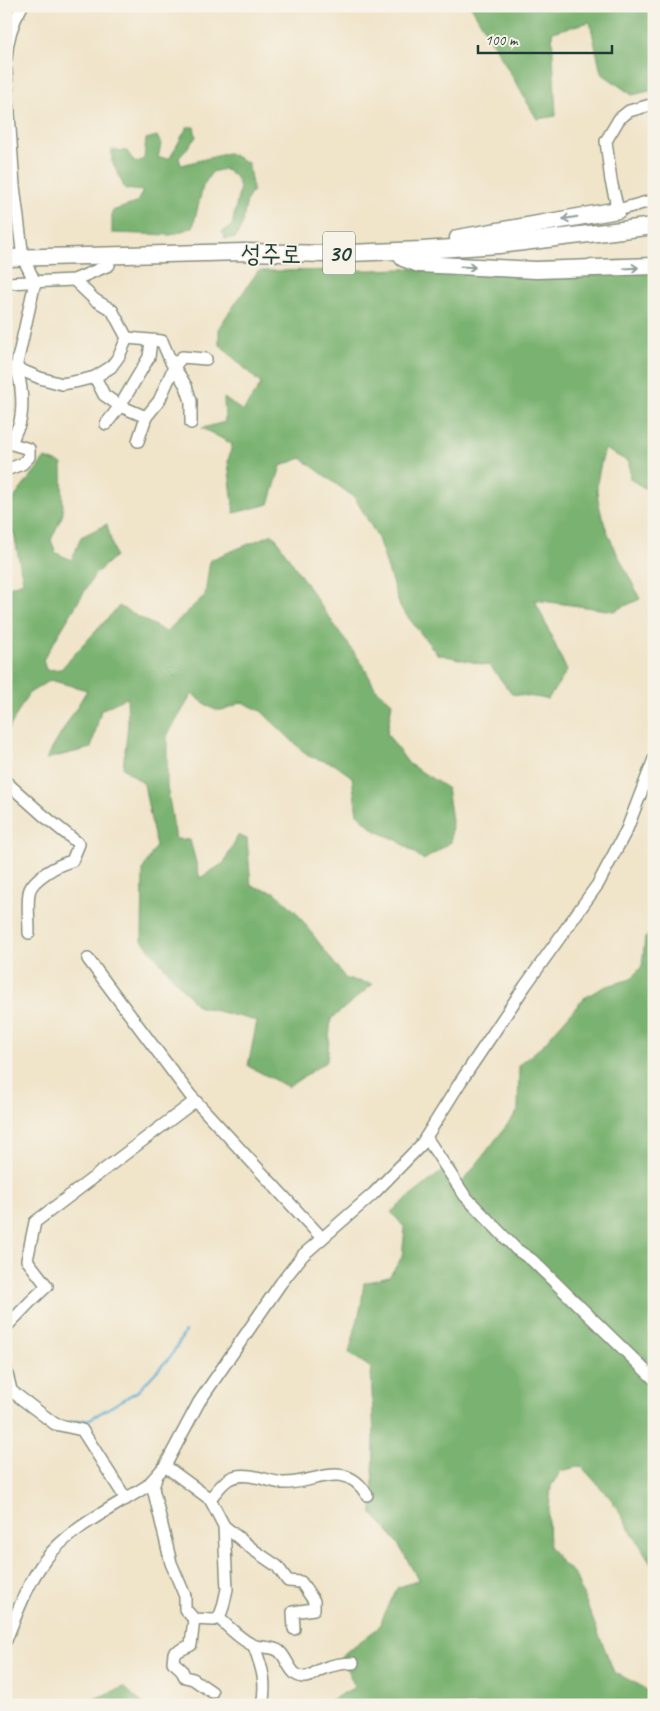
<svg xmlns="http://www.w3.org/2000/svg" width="660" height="1711" font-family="Caveat,'Poor Story',sans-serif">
  <rect width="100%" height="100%" fill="#f7f3e8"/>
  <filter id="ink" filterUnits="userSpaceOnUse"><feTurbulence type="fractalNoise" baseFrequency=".02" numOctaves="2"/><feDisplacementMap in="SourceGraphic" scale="10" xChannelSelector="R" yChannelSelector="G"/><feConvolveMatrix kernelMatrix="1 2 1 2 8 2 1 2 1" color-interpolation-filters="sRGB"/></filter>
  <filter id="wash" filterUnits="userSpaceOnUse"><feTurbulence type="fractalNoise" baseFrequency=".0096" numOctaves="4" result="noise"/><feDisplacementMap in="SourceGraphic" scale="20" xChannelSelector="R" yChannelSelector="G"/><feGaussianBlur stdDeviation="1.12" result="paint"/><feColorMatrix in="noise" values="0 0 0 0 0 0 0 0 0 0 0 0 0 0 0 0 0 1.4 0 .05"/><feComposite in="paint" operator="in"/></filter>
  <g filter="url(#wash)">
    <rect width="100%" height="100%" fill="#f0e4c9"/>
    <!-- forest -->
    <g fill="#7ab271" stroke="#4c7852">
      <path d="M 471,6 L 654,6 L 654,90 L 632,95 L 601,73 L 590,22 L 552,32 L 556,116 L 537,119 Z"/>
      <path d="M 187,127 L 194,127 L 196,137 L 179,158 L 181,165 L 229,153 L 248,163 L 253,190 L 247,200 L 242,226 L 235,238 L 225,239 L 222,232 L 232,226 L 240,187 L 235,176 L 224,169 L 212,172 L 203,186 L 193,227 L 171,235 L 112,233 L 112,211 L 136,203 L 143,191 L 125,189 L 112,161 L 112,150 L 127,151 L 135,163 L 144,159 L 146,139 L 157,136 L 161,144 L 158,158 L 170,158 Z"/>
      <path d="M 654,260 L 654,494 L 630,479 L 629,462 L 605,449 C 602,459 596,481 597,491 C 601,531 624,564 640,599 L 614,611 L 535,600 L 567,671 L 548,699 L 512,694 L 490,666 L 437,654 L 400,607 L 378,538 L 355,498 L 301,458 L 281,466 L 269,504 L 234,513 L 228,462 L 232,444 L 202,428 L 225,422 L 224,398 L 243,411 L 261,384 L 219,344 L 219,327 L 258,271 L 372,270 Z"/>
      <path d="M 45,458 L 62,464 L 63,514 L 51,540 L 56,553 L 72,560 L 81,537 L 107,524 L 115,556 L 95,574 L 43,660 L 46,670 L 61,669 L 119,606 L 166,632 L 205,595 L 210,560 L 273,534 L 321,606 L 363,665 L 375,688 L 392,703 L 387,734 L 409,764 L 447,788 L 452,820 L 451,842 L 424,860 L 397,840 L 376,831 L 357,814 L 352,777 L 334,764 L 308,756 L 261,711 L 242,702 C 213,716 216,711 192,694 L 167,736 L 167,787 L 176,839 L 190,840 L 200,878 L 224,863 L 238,835 L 247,839 L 251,886 L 275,892 L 296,912 L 346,979 L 373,984 L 331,1019 L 327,1061 L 288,1087 L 248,1066 L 257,1021 L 197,1006 L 142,940 L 143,869 L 156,846 L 144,784 L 123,768 L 128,725 L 127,697 L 101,710 L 91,748 L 46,759 L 87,690 L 50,680 L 28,694 L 6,734 L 6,588 L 23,582 L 14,533 L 6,529 L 7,507 Z"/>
      <path d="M 654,929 L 654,1568 L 611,1499 L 581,1466 L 561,1471 L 551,1486 L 548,1520 L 549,1546 L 560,1561 L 575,1575 L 614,1672 L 641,1686 L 654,1696 L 654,1705 L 322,1705 L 355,1687 L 341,1656 L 378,1628 L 397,1588 L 418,1580 C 405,1555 393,1532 372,1514 L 374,1440 L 371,1368 L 349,1353 L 361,1306 L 364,1283 L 389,1277 L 402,1257 L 405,1228 L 391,1212 L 452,1163 L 461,1184 L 518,1111 L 519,1065 L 541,1047 L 584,998 L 604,987 L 631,979 L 642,966 L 645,938 Z"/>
      <path d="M 124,1687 L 144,1705 L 78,1705 Z"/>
    </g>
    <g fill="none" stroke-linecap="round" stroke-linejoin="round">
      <!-- stream -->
      <path stroke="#59add5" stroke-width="2.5" d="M 70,1422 L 90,1419 L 138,1391 L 171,1356 L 185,1332"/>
    </g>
  </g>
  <g filter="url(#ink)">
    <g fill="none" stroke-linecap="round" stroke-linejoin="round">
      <defs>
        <g id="minor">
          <path d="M 6,59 C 7,40 12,23 22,6"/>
          <path d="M 6,70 L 14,186 L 23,258 L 35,282 L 16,368 C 22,383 24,409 19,425 C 16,431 13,436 12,444 L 29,449 L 29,457 L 22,464 L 6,470"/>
          <path d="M 654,104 L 629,111 L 619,119 L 606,141 L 611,181 L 618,210 L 654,200"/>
          <path d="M 6,283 L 74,280 L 109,265"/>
          <path d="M 127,338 L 162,341 L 171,362 L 186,386 L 191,401 L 191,423"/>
          <path d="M 6,369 L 16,368 L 40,378 L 62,384 L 79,381 L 95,377 L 111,367 L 119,356 L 127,338 L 112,310 L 95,300 L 74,280"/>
          <path d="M 95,377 L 104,395 L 120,406 L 146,417"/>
          <path d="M 106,424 L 120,406 L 149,357 L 151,341"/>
          <path d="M 138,441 L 146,417 L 159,401 L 174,367 L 182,357 L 206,359"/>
          <path d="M 6,782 L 43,815 L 79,844 L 72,861 C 59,864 31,879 29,893 C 27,905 29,920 29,933"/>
          <path d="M 88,959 L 190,1095 L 322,1238"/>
          <path d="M 426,1137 L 465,1196 L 516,1249 L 532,1260 L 654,1379"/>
          <path d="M 6,1327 L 30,1302 L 47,1286 L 27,1260 L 35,1222 L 195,1101"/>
          <path d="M 6,1370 L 11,1390"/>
          <path d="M 6,1387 L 55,1424 L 82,1430 L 126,1499"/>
          <path d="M 165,1466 L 210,1499 L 224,1526 L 227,1589 L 223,1607 L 219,1618"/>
          <path d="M 156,1478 L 153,1488 L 171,1563 L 185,1596 L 185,1609 L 194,1619 L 214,1620 L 219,1618 C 226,1625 246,1644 256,1646 C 263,1648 272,1646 279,1651 C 288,1658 290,1678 305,1677 C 311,1677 316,1671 322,1669 C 332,1665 342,1663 353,1663"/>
          <path d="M 210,1499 C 215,1493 222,1483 229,1479 C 245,1470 266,1481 282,1483 C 314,1485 344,1457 367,1495"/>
          <path d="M 224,1526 L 255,1551 L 277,1566 L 288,1581 L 301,1582 L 314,1601 L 314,1609 L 293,1612 L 294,1629"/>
          <path d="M 194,1619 L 191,1645 L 174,1653 L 173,1662 L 181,1669 L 185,1677 L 193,1679 L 212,1692"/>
          <path d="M 6,1640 C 17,1613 27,1584 45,1560 C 68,1529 114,1507 147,1486 L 165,1466 L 199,1402 L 281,1283 L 303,1255 L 373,1194 L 421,1145 L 461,1081 L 525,986 L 598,884 L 627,829 L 654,759"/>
          <path d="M 254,1646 C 262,1668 267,1682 262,1705"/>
        </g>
        <g id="highway">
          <path d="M 458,238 L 618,210"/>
          <path d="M 6,258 L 245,252 L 326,254 L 422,250 L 499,245 L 654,226"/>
          <path d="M 403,258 L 419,264 L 536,270 L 654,266"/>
        </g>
      </defs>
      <!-- minor casing -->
      <use href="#minor" stroke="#88907e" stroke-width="14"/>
      <!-- highway casing -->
      <use href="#highway" stroke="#88907e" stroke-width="19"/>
      <!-- minor -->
      <use href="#minor" stroke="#fff" stroke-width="11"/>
      <!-- highway -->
      <use href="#highway" stroke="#fff" stroke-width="16"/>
    </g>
    <!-- one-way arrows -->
    <defs><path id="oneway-shaft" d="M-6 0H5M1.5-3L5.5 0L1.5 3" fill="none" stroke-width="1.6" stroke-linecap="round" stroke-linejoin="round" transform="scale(1.25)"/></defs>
    <g stroke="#8f9e9a">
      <use href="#oneway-shaft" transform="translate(570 218) rotate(170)"/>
      <use href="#oneway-shaft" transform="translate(468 267) rotate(3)"/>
      <use href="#oneway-shaft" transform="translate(631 268) rotate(-3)"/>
    </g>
  </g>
  <g text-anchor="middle" stroke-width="4" stroke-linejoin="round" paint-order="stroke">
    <!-- shield labels -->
    <rect fill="#f7f3e8" stroke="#60746a" stroke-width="1" x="323" y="231.5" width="32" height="43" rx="4"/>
    <g font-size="24" font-weight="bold" fill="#1f3d34">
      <text x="339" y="261">30</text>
    </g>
    <!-- street labels -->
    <g font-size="25" fill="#1f3d34" stroke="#f7f3e8">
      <text transform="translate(271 253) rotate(1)" y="9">성주로</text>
    </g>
  </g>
  <!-- margin -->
  <rect width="660" height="1711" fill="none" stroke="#f7f3e8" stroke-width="25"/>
  <!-- scale -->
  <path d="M478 45v8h134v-8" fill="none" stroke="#1f3d34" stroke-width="2.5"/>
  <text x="485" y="45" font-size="15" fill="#1f3d34" stroke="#f7f3e8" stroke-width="4" paint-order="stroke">100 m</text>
</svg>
